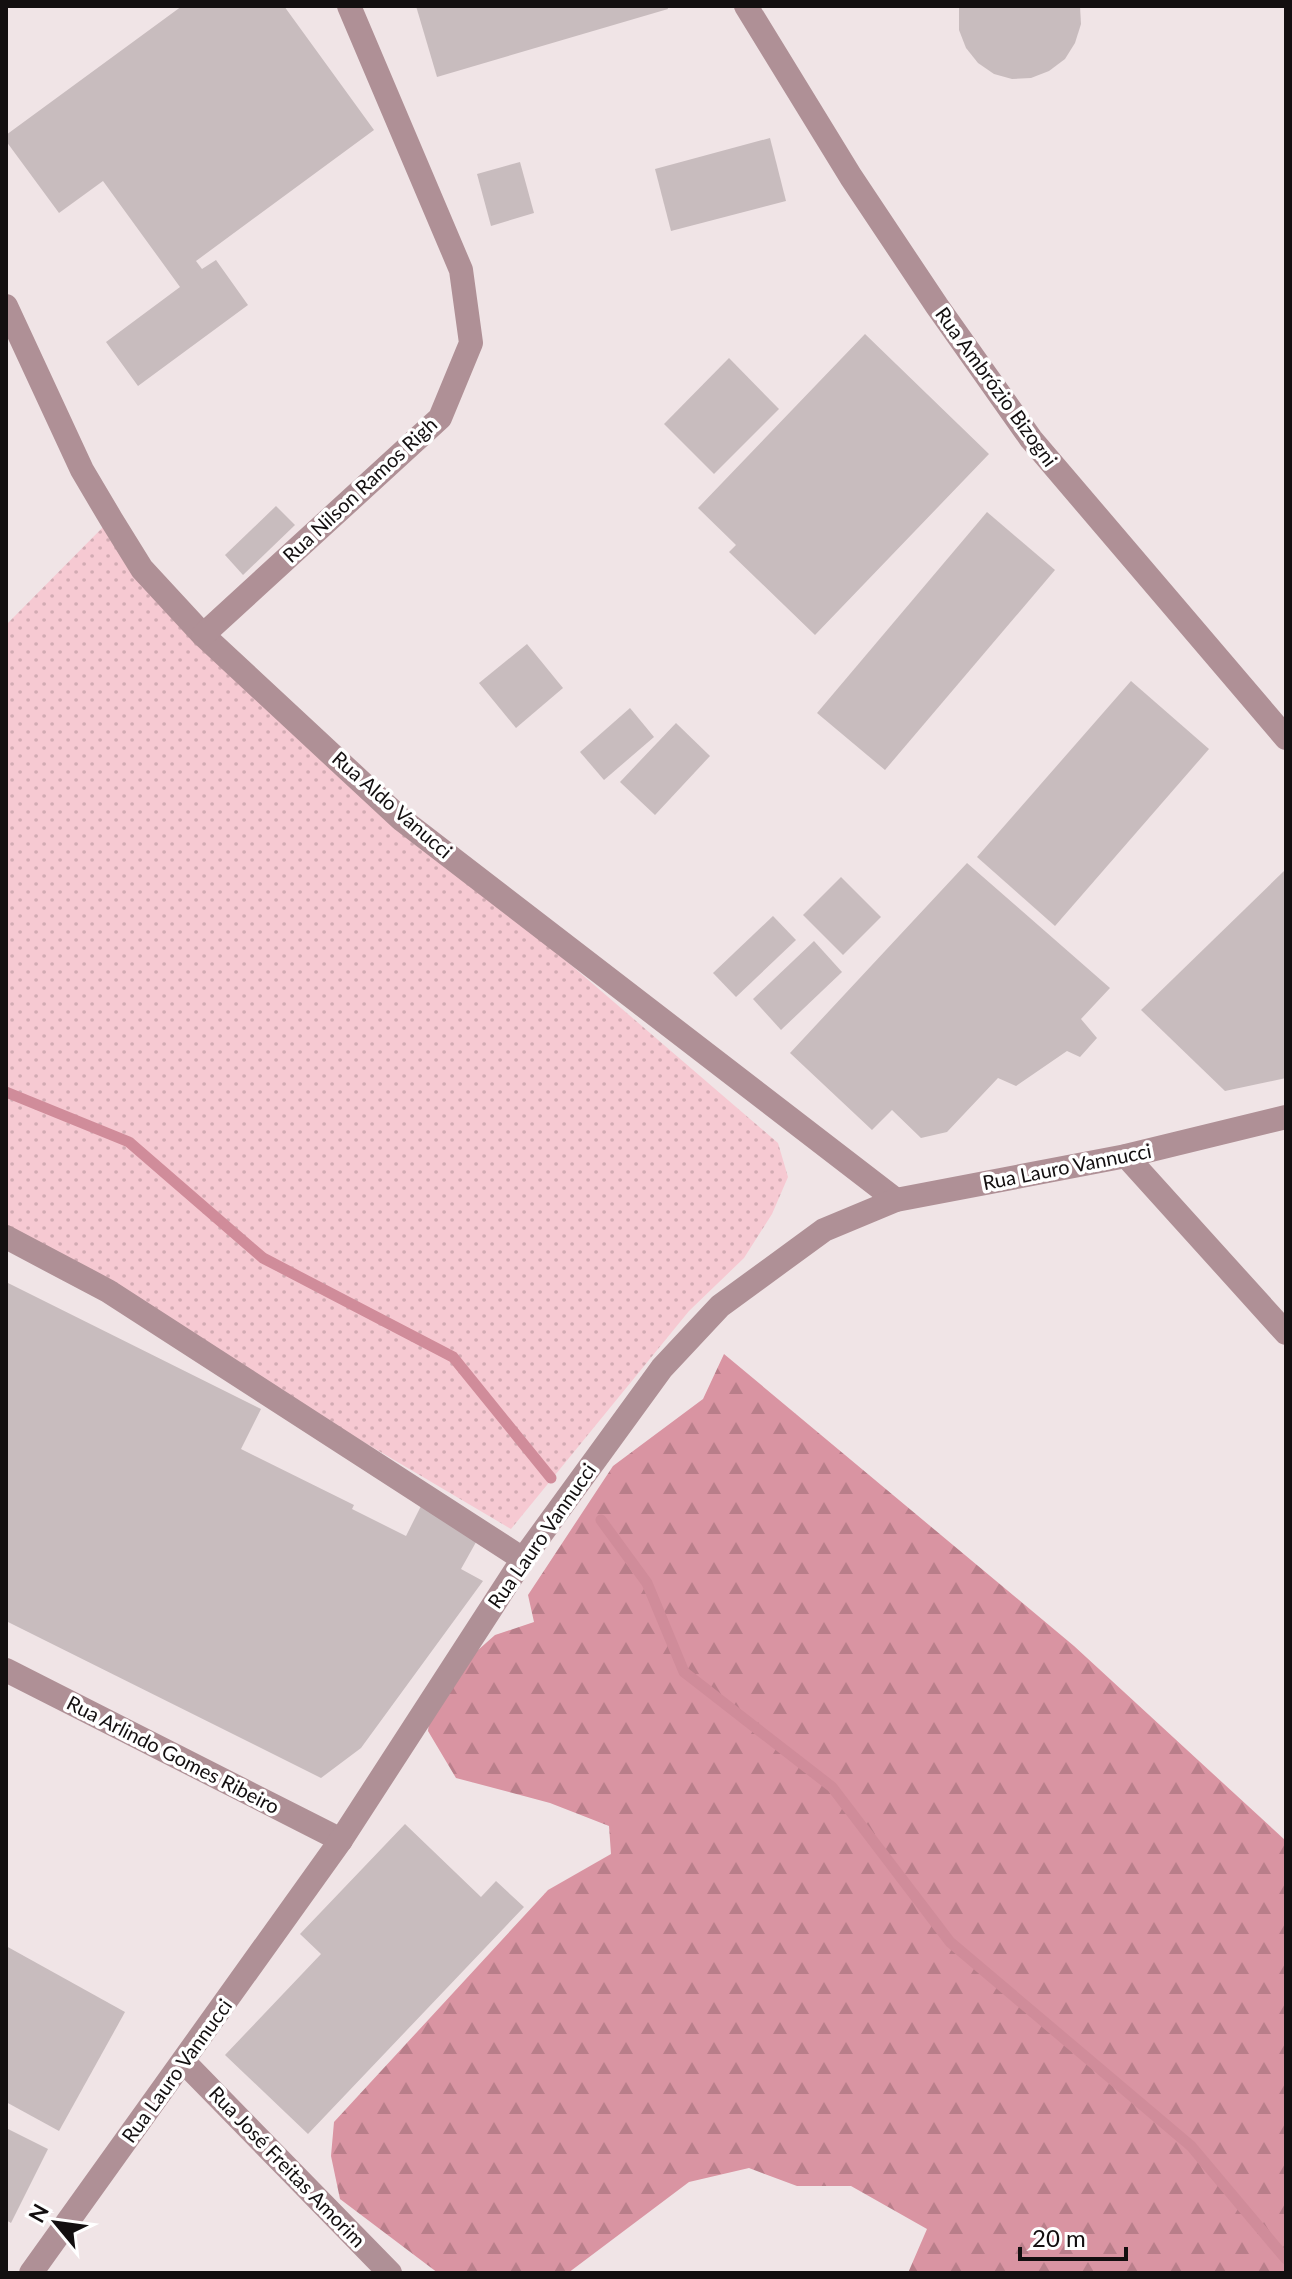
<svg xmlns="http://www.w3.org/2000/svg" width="1292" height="2279" font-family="Lato,sans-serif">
  <defs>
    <pattern id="grass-dots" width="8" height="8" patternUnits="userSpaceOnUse" patternTransform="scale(2)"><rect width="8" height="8" fill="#f6c9d2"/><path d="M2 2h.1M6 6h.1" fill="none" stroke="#d2abb3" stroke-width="1.8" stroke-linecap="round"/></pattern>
    <pattern id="forest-firs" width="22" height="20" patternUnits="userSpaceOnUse" patternTransform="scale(2)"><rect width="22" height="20" fill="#d994a2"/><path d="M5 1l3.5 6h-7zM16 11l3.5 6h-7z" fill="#b97e8a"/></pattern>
  </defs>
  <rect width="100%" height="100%" fill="#f0e4e6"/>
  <!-- grass -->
  <path fill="url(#grass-dots)" d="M 111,519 L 142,569 L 401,819 L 778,1143 L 788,1177 L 772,1214 L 744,1258 L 689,1311 L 511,1529 L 108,1291 L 6,1240 L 6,625 Z"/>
  <!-- forest -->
  <path fill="url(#forest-firs)" d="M 724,1354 L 1074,1646 L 1286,1841 L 1286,2273 L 908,2273 L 927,2229 L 851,2186 L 797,2186 L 749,2168 L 689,2182 L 568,2273 L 438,2273 L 340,2199 L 331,2156 L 334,2122 L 548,1890 L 611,1854 L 609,1826 L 550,1803 L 456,1778 L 428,1731 L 433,1690 L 495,1635 L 534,1622 L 528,1595 L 613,1466 L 703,1399 Z"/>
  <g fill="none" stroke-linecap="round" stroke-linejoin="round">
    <!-- stream -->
    <g stroke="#d08c9a" stroke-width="11">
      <path d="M 6,1092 L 129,1142 L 263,1258 L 453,1357 L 551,1478"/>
      <path d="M 601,1520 L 647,1583 L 684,1672 L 832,1787 L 950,1942 L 1191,2146 L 1286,2259"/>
    </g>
  </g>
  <!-- building -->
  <g fill="#c8bcbe">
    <path d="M 182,6 L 284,6 L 374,130 L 196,261 L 202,269 L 216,260 L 248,305 L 138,386 L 106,342 L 180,287 L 103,181 L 59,213 L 6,141 L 6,135 Z"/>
    <path d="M 416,6 L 667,6 L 668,9 L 437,77 Z"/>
    <path d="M 959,6 L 1080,6 L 1081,24 L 1075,43 L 1065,59 L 1049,71 L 1031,78 L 1012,79 L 994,74 L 978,63 L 966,48 L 959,30 Z"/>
    <path d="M 770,138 L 786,201 L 671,231 L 655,169 Z"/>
    <path d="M 520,162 L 534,213 L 491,226 L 477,174 Z"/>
    <path d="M 865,334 L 989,454 L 815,635 L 729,552 L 736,545 L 698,508 Z"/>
    <path d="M 729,358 L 779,409 L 714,474 L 664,424 Z"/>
    <path d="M 276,506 L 295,525 L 243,575 L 225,555 Z"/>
    <path d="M 987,512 L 1055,570 L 885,770 L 817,713 Z"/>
    <path d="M 527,644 L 563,688 L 516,728 L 479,683 Z"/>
    <path d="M 1131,681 L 1209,749 L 1055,926 L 977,857 Z"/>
    <path d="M 630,708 L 654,737 L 604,780 L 580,752 Z"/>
    <path d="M 676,723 L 710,756 L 655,815 L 620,782 Z"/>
    <path d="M 967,863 L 1110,988 L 1081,1019 L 1097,1038 L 1080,1057 L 1067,1051 L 1016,1086 L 998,1078 L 947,1132 L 921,1138 L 892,1110 L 872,1130 L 790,1053 Z"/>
    <path d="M 1284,871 L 1286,874 L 1286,1078 L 1225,1091 L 1141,1010 Z"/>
    <path d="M 841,877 L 881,917 L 843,955 L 803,915 Z"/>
    <path d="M 773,916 L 796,940 L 736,997 L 713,973 Z"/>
    <path d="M 814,941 L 842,972 L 781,1030 L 753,999 Z"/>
    <path d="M 6,1282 L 261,1409 L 241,1449 L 354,1505 L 352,1509 L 406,1536 L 421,1506 L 480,1535 L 461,1569 L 483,1581 L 361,1748 L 321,1778 L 6,1621 Z"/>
    <path d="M 405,1824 L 481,1897 L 496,1881 L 524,1907 L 308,2134 L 225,2055 L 321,1954 L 300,1934 Z"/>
    <path d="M 6,1946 L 125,2012 L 59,2131 L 6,2102 Z"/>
    <path d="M 6,2128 L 48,2149 L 11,2223 L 6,2220 Z"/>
  </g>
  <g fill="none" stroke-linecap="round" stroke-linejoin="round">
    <!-- minor -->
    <g stroke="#af9096" stroke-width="24">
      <path d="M 746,6 L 851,177 L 937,306 L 1031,439 L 1286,738"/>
      <path d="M 6,306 L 82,470 L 111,519 L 142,569 L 203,635 L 401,819 L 896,1200"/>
      <path d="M 203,635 L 440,418 L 471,343 L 461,270 L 349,6"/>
      <path d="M 1126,1156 L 1286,1333"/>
      <path d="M 6,1237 L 108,1291 L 523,1559"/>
      <path d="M 6,1670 L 341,1840"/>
      <path d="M 184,2062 L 390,2273"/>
      <path d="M 31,2273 L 341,1840 L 523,1559 L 662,1368 L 720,1306 L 824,1230 L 896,1200 L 1126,1156 L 1286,1117"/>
    </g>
  </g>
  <g text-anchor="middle" stroke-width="7" stroke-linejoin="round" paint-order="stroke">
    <!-- street labels -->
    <g font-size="20" fill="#130f10" stroke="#fff">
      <text transform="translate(996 387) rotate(54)" y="7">Rua Ambrózio Bizogni</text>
      <text transform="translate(360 490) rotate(-43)" y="7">Rua Nilson Ramos Righ</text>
      <text transform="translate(392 805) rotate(41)" y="7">Rua Aldo Vanucci</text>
      <text transform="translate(1067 1167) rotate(-11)" y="7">Rua Lauro Vannucci</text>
      <text transform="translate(542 1536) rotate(-55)" y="7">Rua Lauro Vannucci</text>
      <text transform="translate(173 1755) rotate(27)" y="7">Rua Arlindo Gomes Ribeiro</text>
      <text transform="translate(177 2071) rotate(-54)" y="7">Rua Lauro Vannucci</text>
      <text transform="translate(287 2167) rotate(46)" y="7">Rua José Freitas Amorim</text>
    </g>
  </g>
  <!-- border -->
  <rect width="1292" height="2279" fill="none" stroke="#130f10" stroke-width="16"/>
  <!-- north arrow -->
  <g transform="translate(56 2223) rotate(299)" stroke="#ffffff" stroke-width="6" paint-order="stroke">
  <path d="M0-6L14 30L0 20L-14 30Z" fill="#130f10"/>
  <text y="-12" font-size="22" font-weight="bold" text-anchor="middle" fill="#130f10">N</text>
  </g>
  <!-- scale -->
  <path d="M1020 2247v12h106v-12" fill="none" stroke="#130f10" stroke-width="4"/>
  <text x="1032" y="2247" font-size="24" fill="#130f10" stroke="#ffffff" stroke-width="6" paint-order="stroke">20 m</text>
</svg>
